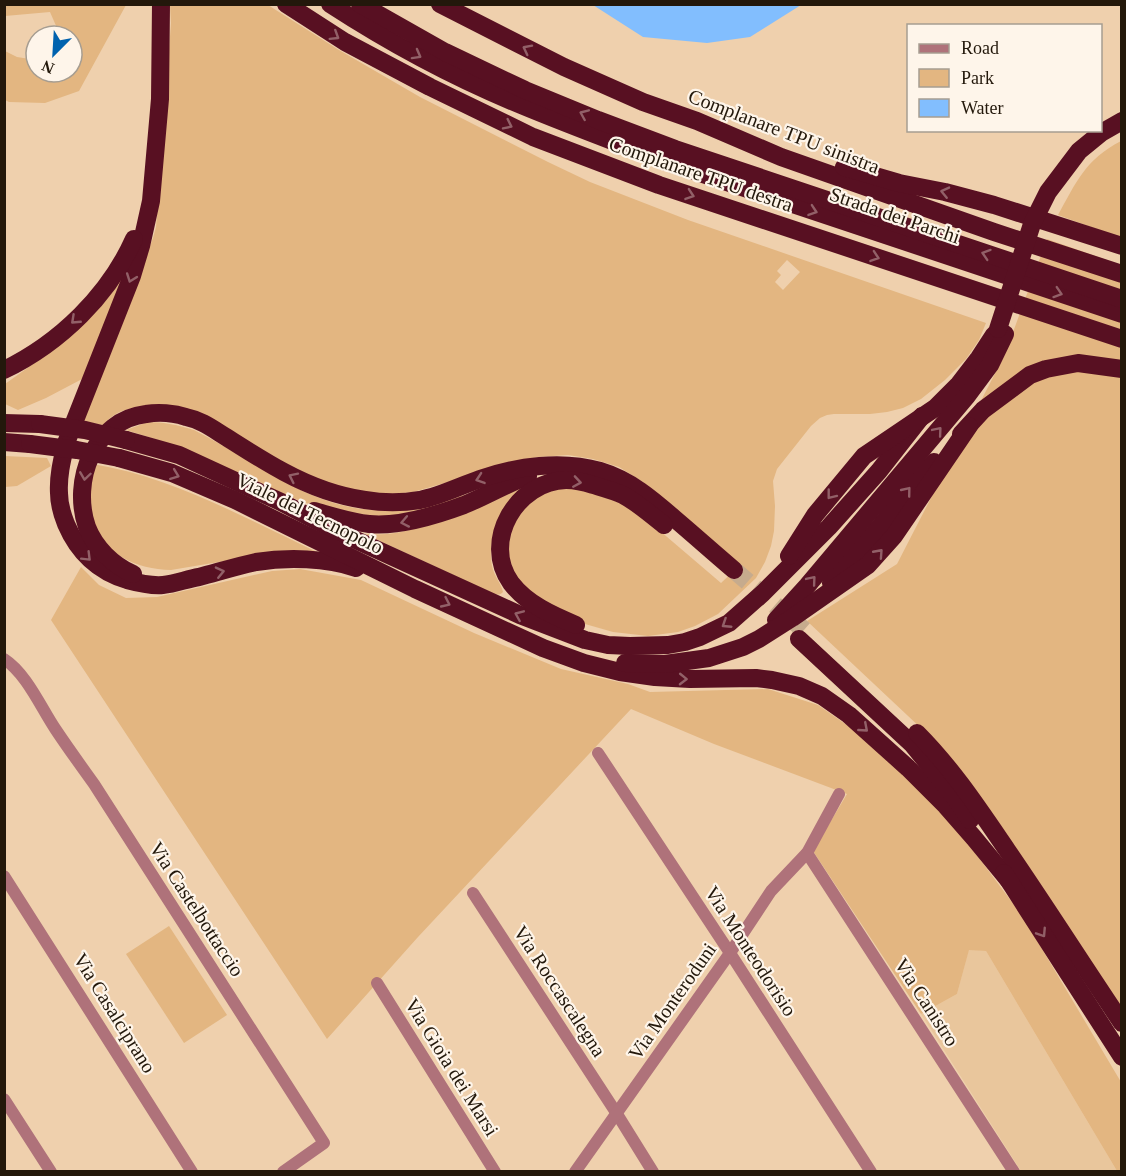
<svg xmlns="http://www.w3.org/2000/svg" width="1126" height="1176" font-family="Georgia,serif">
  <rect width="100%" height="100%" fill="#efd0ad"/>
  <!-- built -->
  <path fill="#e9c69c" d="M 969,949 L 986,951 L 1117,1171 L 1021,1171 L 921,1014 L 957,994 Z"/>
  <!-- green -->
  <g fill="#e3b681" fill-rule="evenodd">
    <path d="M 5,4 L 126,4 L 126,5 L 79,91 L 45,103 L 9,102 L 5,100 L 5,51 L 17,57 L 36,60 L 36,72 L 72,72 L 72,36 L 57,36 L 57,28 L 50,12 L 5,16 Z"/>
    <path d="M 170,5 L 268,5 L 339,50 L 420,97 L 548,162 L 590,182 L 688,220 L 986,323 L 979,340 L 966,359 L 945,380 L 921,399 L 903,408 L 887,412 L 870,414 L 834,414 L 827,415 L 820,418 L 811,426 L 777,469 L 773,481 L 775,506 L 774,531 L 771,546 L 765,562 L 756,578 L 718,614 L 695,626 L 678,632 L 648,636 L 613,632 L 585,624 L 534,598 L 514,573 L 508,555 L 509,533 L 521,509 L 549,489 L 578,488 L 632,507 L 721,583 L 739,566 L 681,513 L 643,482 L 619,467 L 593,459 L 568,455 L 537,457 L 413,492 L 380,495 L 339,488 L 150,406 C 130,408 117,409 103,425 L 81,421 L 153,238 L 156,227 L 171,23 ZM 787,260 L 800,272 L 783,290 L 775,282 L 781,275 L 777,271 Z"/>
    <path d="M 1121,141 L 1121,238 L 1058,215 C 1077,181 1085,160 1121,141 Z"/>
    <path d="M 1047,239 L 1121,265 L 1121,1013 L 924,731 L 807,621 L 897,564 L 1005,354 Z"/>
    <path d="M 130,266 L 84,378 L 46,398 L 18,410 L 5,404 L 5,384 L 54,349 Z"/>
    <path d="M 148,422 C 164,422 178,425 194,430 C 253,459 308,508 376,510 C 410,511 443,501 475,492 L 451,502 L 395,518 L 329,511 L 298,500 L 197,456 L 152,438 L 126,430 Z"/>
    <path d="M 5,456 L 47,458 L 51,466 L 17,486 L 5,487 Z"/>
    <path d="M 93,464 C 172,477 245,518 317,552 L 266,554 L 171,570 C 136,569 104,555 93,520 C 92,514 89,507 89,501 C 88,489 92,476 93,464 Z"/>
    <path d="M 524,485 C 504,506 486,536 492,566 C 494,576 501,583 503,592 C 500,595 498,595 494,594 L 365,534 C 402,537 430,524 464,510 C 484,502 504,493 524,485 Z"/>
    <path d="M 81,567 L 99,585 L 126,598 L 157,597 L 272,571 L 300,569 L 361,580 L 474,633 L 561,669 L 628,684 L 650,692 L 768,689 L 818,705 L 854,730 L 905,771 L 955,826 L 1023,917 L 1121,1082 L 1121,1171 L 1117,1171 L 986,951 L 969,950 L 957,994 L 921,1014 L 813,851 L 847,794 L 714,744 L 631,709 L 418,937 L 327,1039 L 51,620 Z"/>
    <path d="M 169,926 L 227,1015 L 184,1043 L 126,954 Z"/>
  </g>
  <!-- water -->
  <path fill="#82befe" d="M 593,5 L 801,5 L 750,37 L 707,43 L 643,37 Z"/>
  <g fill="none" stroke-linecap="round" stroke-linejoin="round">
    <!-- highway-tunnel -->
    <path stroke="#c6ab8d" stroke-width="18" stroke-dasharray="18 9" stroke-linecap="butt" d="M 734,570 L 804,630"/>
    <!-- street -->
    <g stroke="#af727a" stroke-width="12">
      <path d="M 4,659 C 27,674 41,708 56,730 C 68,748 81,766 94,784 L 324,1143 L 283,1172"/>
      <path d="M 598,753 L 730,953 L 871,1172"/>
      <path d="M 807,853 L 1014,1172"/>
      <path d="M 4,876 L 192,1172"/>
      <path d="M 473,893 L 617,1114 L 653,1172"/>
      <path d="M 377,983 L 495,1172"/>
      <path d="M 4,1099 L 51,1172"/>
      <path d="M 575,1172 L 730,953 L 771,891 L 807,853 L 839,794"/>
    </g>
    <!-- highway -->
    <g stroke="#581022" stroke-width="18">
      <path d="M 161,4 L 160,99 L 151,201 L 141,246 L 132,276 L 66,443 C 62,460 58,476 59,493 C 59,504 62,514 66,524 C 78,552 97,571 127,580 C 138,583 151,586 163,585 C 175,584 187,579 199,577 C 218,572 237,566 256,562 C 287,557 327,558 356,568"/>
      <path d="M 286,4 L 345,42 L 430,87 L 533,137 L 659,185 L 1122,339"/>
      <path d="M 330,4 C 390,43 455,78 521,105 C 569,125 618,143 667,162 L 1122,314"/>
      <path d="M 360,4 L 445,52 L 525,90 L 598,120 L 675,149 L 1122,299"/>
      <path d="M 440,4 L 564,67 L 643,102 L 697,121 L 781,157 L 994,232 L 1122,274"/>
      <path d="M 844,167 L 899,183 L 945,192 L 994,205 L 1122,246"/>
      <path d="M 4,370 C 60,343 109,295 134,239"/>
      <path d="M 4,423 L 40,424"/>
      <path d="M 961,434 L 983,410 L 1030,375 L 1046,369 L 1078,363 L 1122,369"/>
      <path d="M 126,440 L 179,455 L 281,502 L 334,530 L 520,615 L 585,640 L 608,645 L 630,646 L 668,645 L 685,642 L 700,637 L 729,623 L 763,593 L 829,527 L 879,471 L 922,416"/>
      <path d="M 4,442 L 30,444"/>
      <path d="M 119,458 L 172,473 L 235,500 L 415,589 L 543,648 L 584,663 L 620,672 L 655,677 L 690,679 L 756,678 L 772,680 L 799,686 L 822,696 L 849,715 L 908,768 L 946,806 L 974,838 L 1011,883"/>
      <path d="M 314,511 C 332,516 350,522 369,524 C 398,527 437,515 464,505 C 486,496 506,484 528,476"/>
      <path d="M 789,556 L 815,515 L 864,456 L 935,408 L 959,384 L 979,358 L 994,335"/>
      <path d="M 133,574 C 113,565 95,548 87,527 C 71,481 94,420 146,414 C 158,412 174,413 186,417 C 201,420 213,429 226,437 C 245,449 265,462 284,472 C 310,486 337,496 365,500 C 383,503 402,503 420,500 C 440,496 460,486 480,479 C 517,466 562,460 600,471 C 630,480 652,499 675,519 C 695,536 714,553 734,570"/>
      <path d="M 831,583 L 882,524 L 911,487 L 934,462"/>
      <path d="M 776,620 L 807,586 L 967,396 L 990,365 L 1005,334"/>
      <path d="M 576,625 C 552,615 527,604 511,583 C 481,541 517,481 566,480 C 575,480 584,482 593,485 C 603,488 614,491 623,495 C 638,503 651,515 664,525"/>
      <path d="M 799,639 L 913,745 L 954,796 L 970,820"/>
      <path d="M 625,663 L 665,664 L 709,658 L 743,647 L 759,639 L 792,618 L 868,565 L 894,536 L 969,426"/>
      <path d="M 917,733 C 952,768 979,809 1007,850 C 1046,907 1083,965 1122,1023"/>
      <path d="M 1004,873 L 1122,1057"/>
    </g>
    <!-- highway-bridge -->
    <g stroke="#581022" stroke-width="18">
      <path d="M 998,329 L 1032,224 L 1048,192 L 1079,151 L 1101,133 L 1122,121"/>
      <path d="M 40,424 L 85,430 L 126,440"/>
      <path d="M 30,444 L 77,450 L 119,458"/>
    </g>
  </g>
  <!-- one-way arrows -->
  <defs><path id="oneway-chevron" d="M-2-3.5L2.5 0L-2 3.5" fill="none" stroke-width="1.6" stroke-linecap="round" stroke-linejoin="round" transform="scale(1.5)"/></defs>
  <g stroke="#926068">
    <use href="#oneway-chevron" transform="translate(335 36) rotate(32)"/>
    <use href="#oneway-chevron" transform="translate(527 49) rotate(-153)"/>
    <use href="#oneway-chevron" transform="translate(417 55) rotate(29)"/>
    <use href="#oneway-chevron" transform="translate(584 114) rotate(-157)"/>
    <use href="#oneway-chevron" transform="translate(508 125) rotate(26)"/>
    <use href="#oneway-chevron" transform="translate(945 192) rotate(-167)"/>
    <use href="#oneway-chevron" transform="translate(690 195) rotate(19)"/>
    <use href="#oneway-chevron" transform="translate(813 211) rotate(19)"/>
    <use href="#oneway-chevron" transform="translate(986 254) rotate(-162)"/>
    <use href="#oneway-chevron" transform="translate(875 257) rotate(19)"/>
    <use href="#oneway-chevron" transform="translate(131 278) rotate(110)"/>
    <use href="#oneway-chevron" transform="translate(1058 293) rotate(18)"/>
    <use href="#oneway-chevron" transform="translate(75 320) rotate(137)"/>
    <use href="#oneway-chevron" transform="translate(938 431) rotate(-50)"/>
    <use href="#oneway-chevron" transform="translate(175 475) rotate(21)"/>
    <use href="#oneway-chevron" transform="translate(85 476) rotate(98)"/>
    <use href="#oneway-chevron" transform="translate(293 477) rotate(-154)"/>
    <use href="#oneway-chevron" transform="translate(480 479) rotate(161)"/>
    <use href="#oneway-chevron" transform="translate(577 482) rotate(9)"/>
    <use href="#oneway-chevron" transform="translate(907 491) rotate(-51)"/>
    <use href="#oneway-chevron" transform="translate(831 495) rotate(128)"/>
    <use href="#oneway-chevron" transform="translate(405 522) rotate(169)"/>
    <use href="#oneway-chevron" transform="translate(879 553) rotate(-48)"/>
    <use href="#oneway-chevron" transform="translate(87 557) rotate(45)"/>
    <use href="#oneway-chevron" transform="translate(220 572) rotate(-13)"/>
    <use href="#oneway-chevron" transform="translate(812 580) rotate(-50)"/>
    <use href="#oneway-chevron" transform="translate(446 603) rotate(25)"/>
    <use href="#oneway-chevron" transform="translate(519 615) rotate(-157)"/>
    <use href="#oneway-chevron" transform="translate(726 624) rotate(147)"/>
    <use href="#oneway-chevron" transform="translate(683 679) rotate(1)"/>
    <use href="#oneway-chevron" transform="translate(864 728) rotate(41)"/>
    <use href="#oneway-chevron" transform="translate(1042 933) rotate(57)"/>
  </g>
  <g text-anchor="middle" stroke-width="4.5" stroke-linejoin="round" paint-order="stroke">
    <!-- street labels -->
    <g font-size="20" fill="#23180b" stroke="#fef5ea">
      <text transform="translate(784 131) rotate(21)" y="7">Complanare TPU sinistra</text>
      <text transform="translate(701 174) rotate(19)" y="7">Complanare TPU destra</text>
      <text transform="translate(895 215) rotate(19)" y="7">Strada dei Parchi</text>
      <text transform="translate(310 513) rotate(26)" y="7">Viale del Tecnopolo</text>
      <text transform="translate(197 909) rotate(57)" y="7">Via Castelbottaccio</text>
      <text transform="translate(751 951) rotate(57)" y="7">Via Monteodorisio</text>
      <text transform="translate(560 991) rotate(57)" y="7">Via Roccascalegna</text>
      <text transform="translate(672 1001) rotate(-55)" y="7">Via Monteroduni</text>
      <text transform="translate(927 1002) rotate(57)" y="7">Via Canistro</text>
      <text transform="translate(115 1013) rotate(58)" y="7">Via Casalciprano</text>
      <text transform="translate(452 1067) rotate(58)" y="7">Via Gioia dei Marsi</text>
    </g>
  </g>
  <!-- border -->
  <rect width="1126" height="1176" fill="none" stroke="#23180b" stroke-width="12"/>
  <!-- legend -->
  <rect x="907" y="24" width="195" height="108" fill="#fef5ea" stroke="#a69d91" stroke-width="1.5"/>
  <rect x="919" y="44" width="30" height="9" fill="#af727a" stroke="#a69d91" stroke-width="1.5"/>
  <text x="961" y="54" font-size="18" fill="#23180b">Road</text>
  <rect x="919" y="69" width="30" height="18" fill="#e3b681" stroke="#a69d91" stroke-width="1.5"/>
  <text x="961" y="84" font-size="18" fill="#23180b">Park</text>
  <rect x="919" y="99" width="30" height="18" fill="#82befe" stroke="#a69d91" stroke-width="1.5"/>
  <text x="961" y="114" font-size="18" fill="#23180b">Water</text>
  <!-- north arrow -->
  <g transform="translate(54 54) rotate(204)"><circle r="28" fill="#fef5ea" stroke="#a69d91" stroke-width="1.5"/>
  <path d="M0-4.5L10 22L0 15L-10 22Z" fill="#0062ae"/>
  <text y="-9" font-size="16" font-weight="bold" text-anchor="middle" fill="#23180b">N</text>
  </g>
</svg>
